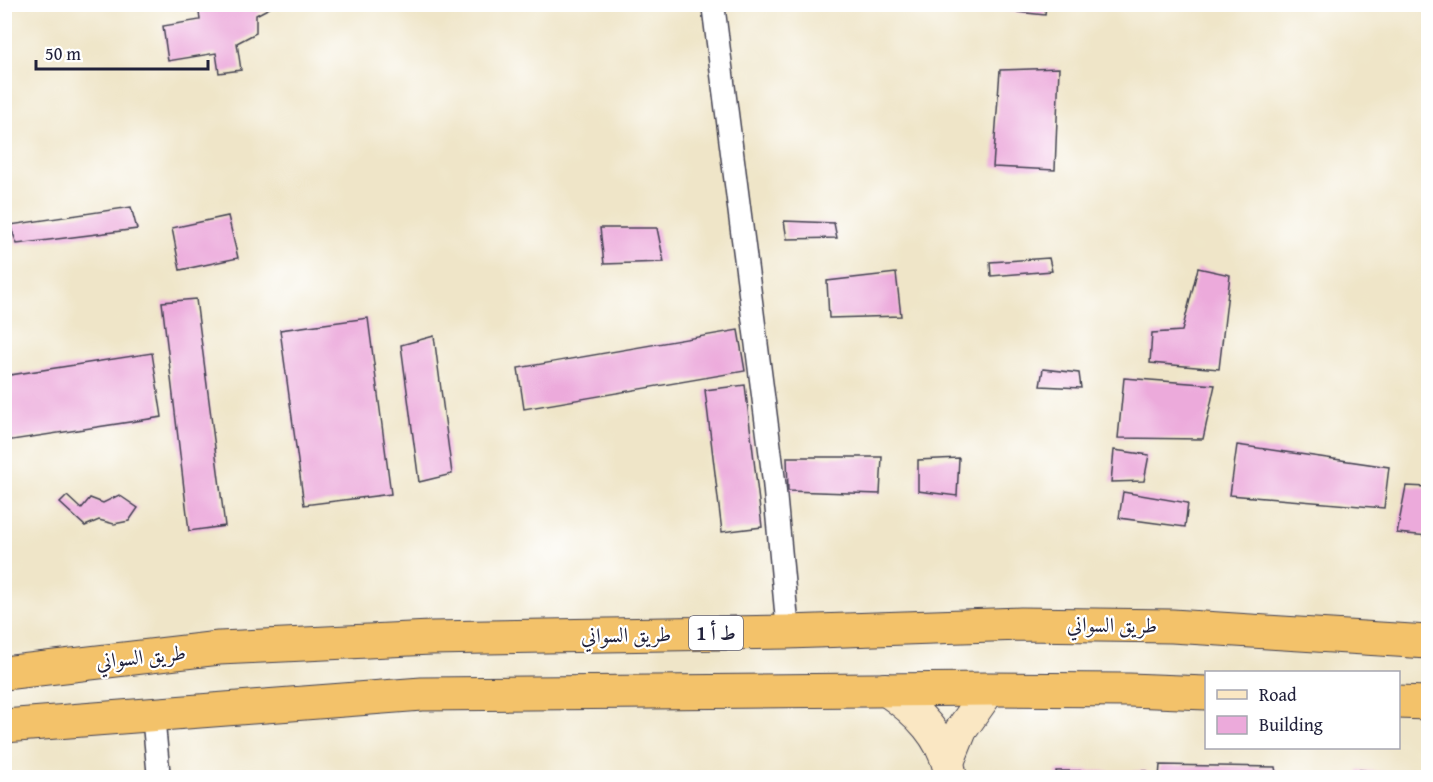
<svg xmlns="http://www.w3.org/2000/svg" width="1433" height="782" font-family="'Gentium Book Plus',Amiri,serif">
  <rect width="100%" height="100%" fill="#fff"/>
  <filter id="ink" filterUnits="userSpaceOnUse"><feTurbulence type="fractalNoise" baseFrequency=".0167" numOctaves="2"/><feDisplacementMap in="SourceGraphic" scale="12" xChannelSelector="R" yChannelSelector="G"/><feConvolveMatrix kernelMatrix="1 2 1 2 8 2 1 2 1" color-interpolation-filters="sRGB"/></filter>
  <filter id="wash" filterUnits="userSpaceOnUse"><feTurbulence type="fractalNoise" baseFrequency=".008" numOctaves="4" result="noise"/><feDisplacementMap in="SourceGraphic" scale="24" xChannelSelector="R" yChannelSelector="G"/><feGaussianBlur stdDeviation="1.35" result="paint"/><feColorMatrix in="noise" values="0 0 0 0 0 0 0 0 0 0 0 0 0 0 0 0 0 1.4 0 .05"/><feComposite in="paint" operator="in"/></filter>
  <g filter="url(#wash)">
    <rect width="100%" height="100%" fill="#efe5c8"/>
    <g id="blocks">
      <!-- building -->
      <g fill="#ecaadb">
        <path d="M 198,4 L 277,4 L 256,15 L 256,33 L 237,43 L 241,70 L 219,73 L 216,53 L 168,61 L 163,26 L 200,20 Z"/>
        <path d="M 900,4 L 936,4 L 934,13 Z"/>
        <path d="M 981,4 L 1046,4 L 1045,15 L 980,8 Z"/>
        <path d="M 1059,68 L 1055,170 L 993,167 L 1000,70 Z"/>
        <path d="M 131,207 L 137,229 L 17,244 L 10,225 Z"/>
        <path d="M 228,216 L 238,258 L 180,270 L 172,228 Z"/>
        <path d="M 784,221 L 834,223 L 837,238 L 787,239 Z"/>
        <path d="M 600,228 L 657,228 L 664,262 L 604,264 Z"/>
        <path d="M 1049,258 L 1052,271 L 991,276 L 990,262 Z"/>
        <path d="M 1198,268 L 1230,275 L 1219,369 L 1150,363 L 1152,333 L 1182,331 Z"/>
        <path d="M 896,273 L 901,316 L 829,318 L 827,281 Z"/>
        <path d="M 196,299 L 225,526 L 189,531 L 162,302 Z"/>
        <path d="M 368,318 L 391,494 L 304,505 L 280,330 Z"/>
        <path d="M 738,330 L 745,371 L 524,409 L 518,368 Z"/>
        <path d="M 434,336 L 452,474 L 419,482 L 401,345 Z"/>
        <path d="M 152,353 L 162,417 L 6,441 L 4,376 Z"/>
        <path d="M 1043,369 L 1079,373 L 1081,388 L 1040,386 Z"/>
        <path d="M 1124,378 L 1215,385 L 1203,439 L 1118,438 Z"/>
        <path d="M 745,385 L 762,527 L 722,532 L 705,390 Z"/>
        <path d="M 1237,445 L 1389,467 L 1384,508 L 1230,495 Z"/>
        <path d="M 1114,450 L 1149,455 L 1144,481 L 1111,482 Z"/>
        <path d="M 787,457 L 882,457 L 880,494 L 788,491 Z"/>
        <path d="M 959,458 L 957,496 L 918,491 L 918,460 Z"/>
        <path d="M 1406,486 L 1428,487 L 1428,536 L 1397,533 Z"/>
        <path d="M 1123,492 L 1188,503 L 1185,527 L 1119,518 Z"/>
        <path d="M 119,495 L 138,508 L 129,521 L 114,524 L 99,520 L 85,526 L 60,503 L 67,496 L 81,509 L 90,498 L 103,503 Z"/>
        <path d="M 1160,765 L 1275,767 L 1277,778 L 1159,778 Z"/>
        <path d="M 1358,770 L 1403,774 L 1403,778 L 1357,778 Z"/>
        <path d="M 1056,771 L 1147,771 L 1147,778 L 1057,778 Z"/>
      </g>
    </g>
  </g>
  <g filter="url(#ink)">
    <use href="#blocks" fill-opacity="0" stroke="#413f50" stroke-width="1.5"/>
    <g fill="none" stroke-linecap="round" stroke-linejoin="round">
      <defs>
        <g id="street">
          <path d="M 713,4 L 774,481 L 788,632"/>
          <path d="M 153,714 L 159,778"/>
        </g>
        <g id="secondary">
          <path d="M 885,689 C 917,711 945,737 951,778"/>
          <path d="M 948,762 L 961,730 L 990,689"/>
        </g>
        <g id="highway">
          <path d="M 4,673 L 219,648 L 431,638 L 788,632 L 1021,624 L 1172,626 L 1428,642"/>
          <path d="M 1398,702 L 1428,703"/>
          <path d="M 4,726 L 422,694 L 990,689 L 1129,690 L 1206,693"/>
        </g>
      </defs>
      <!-- street casing -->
      <use href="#street" stroke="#413f50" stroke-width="25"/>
      <!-- secondary casing -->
      <use href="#secondary" stroke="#413f50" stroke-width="34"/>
      <!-- highway casing -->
      <use href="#highway" stroke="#413f50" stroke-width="35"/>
      <!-- street -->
      <use href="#street" stroke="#fff" stroke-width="22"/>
      <!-- secondary -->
      <use href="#secondary" stroke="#fae7c3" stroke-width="32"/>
      <!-- highway -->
      <use href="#highway" stroke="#f3c26a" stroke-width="33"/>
    </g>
  </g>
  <g text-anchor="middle" stroke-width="4.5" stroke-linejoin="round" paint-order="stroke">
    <!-- shield labels -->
    <rect fill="#fff" stroke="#646476" stroke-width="1.5" x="689" y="616" width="54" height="34" rx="4.5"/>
    <g font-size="20" font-weight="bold" fill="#22223b">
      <text x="716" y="640">ط أ 1</text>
    </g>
    <!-- street labels -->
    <g font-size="21" fill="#22223b" stroke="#fff">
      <text transform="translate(1112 625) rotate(1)" y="7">طريق السواني</text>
      <text transform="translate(626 635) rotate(-1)" y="7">طريق السواني</text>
      <text transform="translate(141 657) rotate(-6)" y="7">طريق السواني</text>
    </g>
  </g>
  <!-- margin -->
  <rect width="1433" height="782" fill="none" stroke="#fff" stroke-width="24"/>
  <!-- legend -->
  <rect x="1205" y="671" width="195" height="78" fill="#ffffff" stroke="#a7a7b1" stroke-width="1.5"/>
  <rect x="1217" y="690" width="30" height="9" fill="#fae7c3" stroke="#a7a7b1" stroke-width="1.5"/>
  <text x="1259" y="701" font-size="18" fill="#22223b">Road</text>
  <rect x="1217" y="716" width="30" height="18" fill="#ecaadb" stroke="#a7a7b1" stroke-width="1.5"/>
  <text x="1259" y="731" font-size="18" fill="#22223b">Building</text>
  <!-- scale -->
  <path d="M36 60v9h172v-9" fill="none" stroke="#22223b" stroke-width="3"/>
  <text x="45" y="60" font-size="18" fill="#22223b" stroke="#ffffff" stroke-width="4.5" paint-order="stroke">50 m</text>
</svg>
